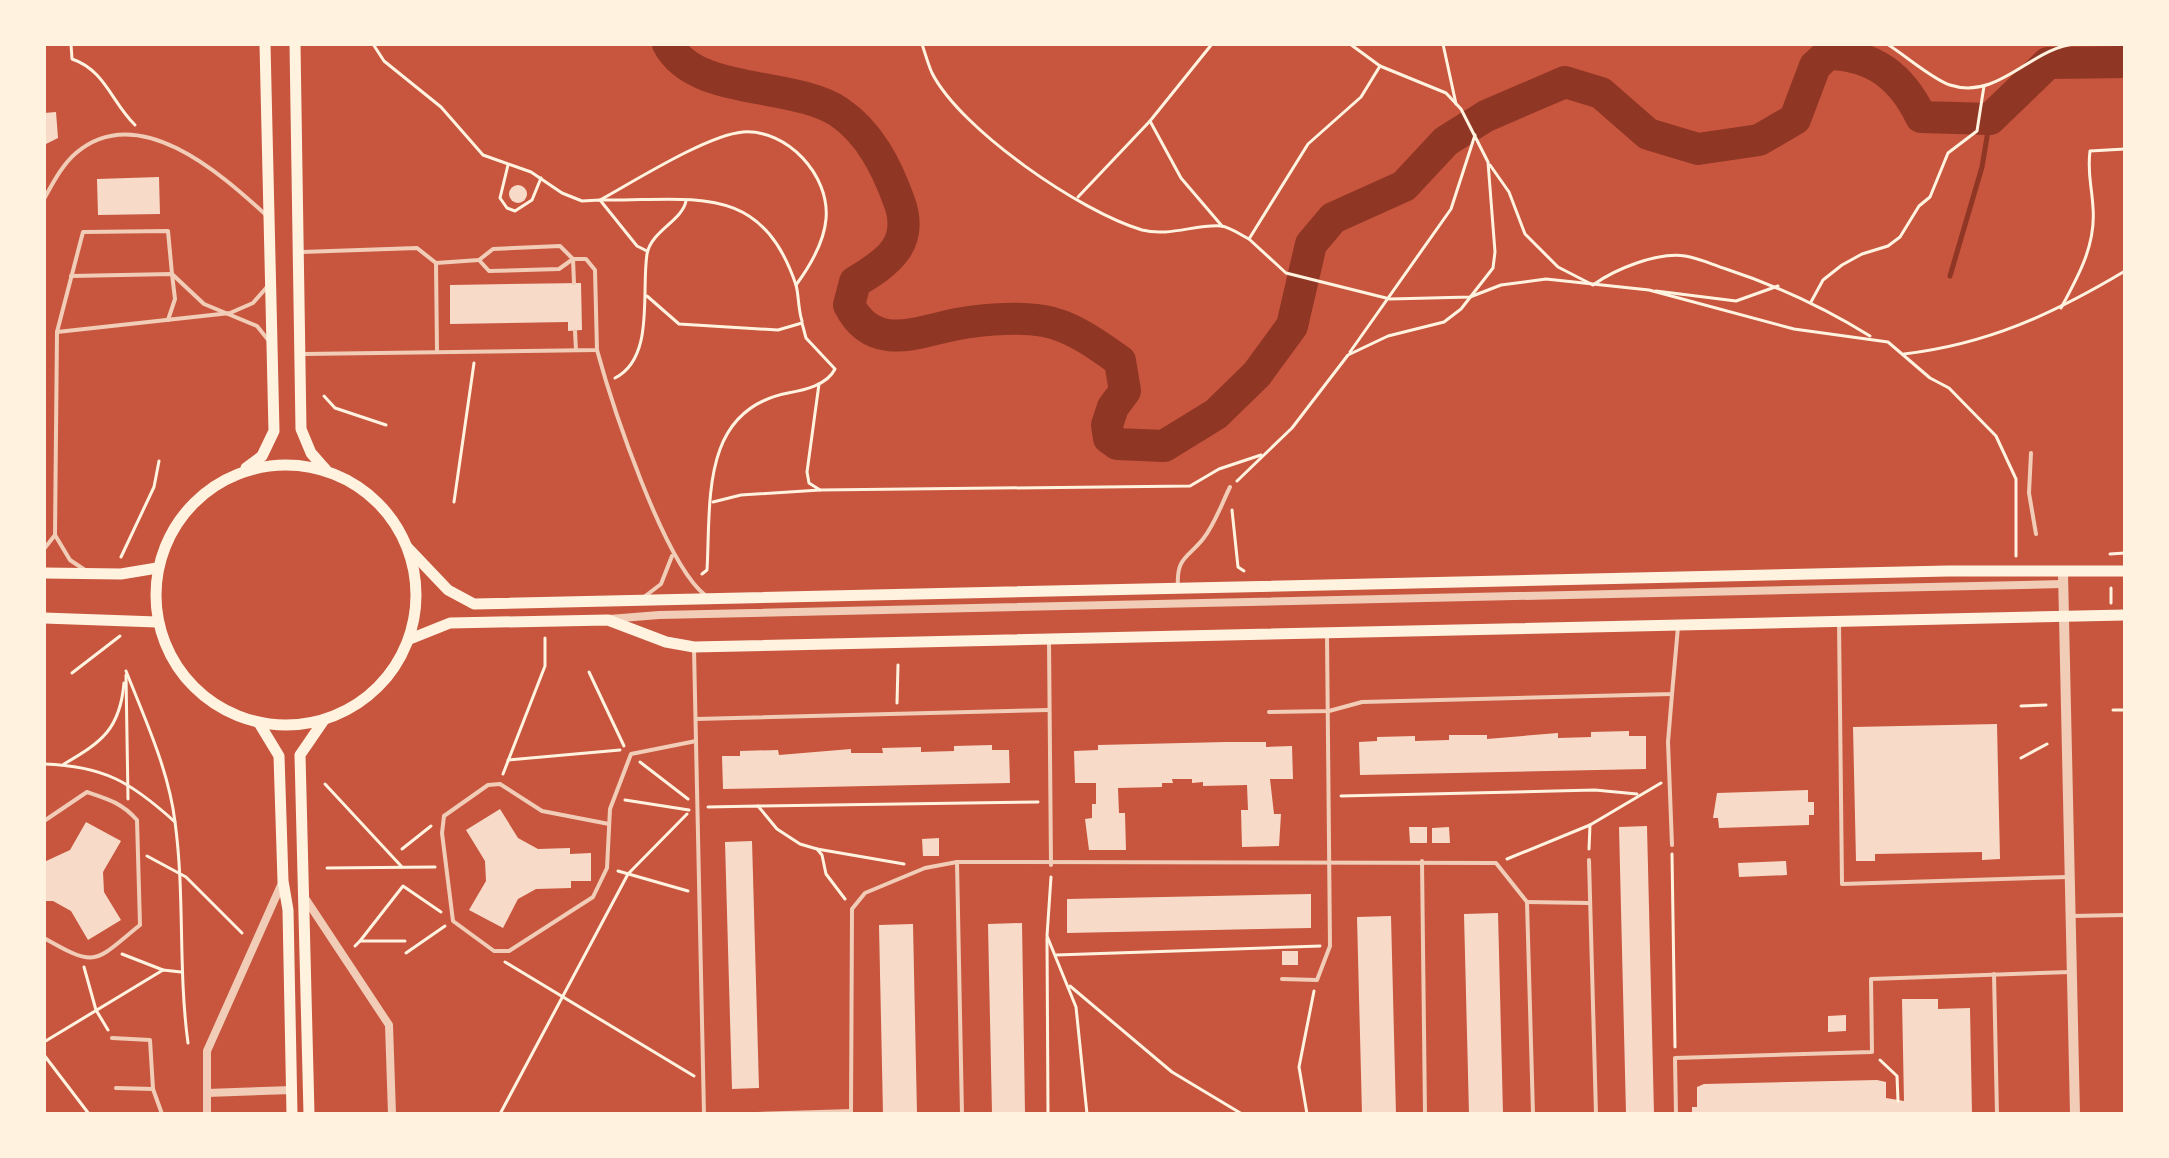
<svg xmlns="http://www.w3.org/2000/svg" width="2169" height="1158" font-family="Raleway,sans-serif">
  <rect width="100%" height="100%" fill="#c8553d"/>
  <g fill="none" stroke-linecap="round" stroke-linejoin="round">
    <!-- stream -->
    <g stroke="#8f3625" stroke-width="5">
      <path d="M 1856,44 L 1865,59"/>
      <path d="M 1950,276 L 1982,167 L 1990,119"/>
    </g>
    <!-- river -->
    <path stroke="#8f3625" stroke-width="32" d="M 668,44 C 695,96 792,81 839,112 C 870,133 887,168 899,201 C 915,244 887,263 855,282 L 849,305 C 876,358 926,327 970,322 C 993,319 1020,317 1044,321 C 1070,325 1098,345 1120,361 L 1125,391 L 1113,407 L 1107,425 L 1109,438 L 1117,444 L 1164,446 L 1216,414 L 1257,374 L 1292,326 L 1311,244 L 1333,218 L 1404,186 L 1446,141 L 1486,116 L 1565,82 L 1601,93 L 1648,134 L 1698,149 L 1759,140 L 1795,119 L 1815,66 L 1828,54 C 1874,55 1902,77 1921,117 L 1990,119 L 2048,63 L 2125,62"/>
  </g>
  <!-- building -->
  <g fill="#f7dbc8">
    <path d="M 56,112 L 58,138 L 44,145 L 44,113 Z"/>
    <path d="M 159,177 L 160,214 L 98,215 L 97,179 Z"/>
    <circle cx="518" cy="194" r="9"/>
    <path d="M 581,283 L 582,330 L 568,331 L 568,322 L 450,324 L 450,285 Z"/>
    <path d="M 1997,724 L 2000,859 L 1982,860 L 1982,852 L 1875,854 L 1875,861 L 1856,861 L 1853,727 Z"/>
    <path d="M 1629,731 L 1629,736 L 1646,736 L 1646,769 L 1360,775 L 1359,742 L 1377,741 L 1377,737 L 1415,736 L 1415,741 L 1449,740 L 1449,735 L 1487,735 L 1487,739 L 1558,733 L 1558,738 L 1591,737 L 1591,732 Z"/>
    <path d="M 1226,742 L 1266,742 L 1266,747 L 1292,746 L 1293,779 L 1270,779 L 1274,814 L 1281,814 L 1279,846 L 1242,847 L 1241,810 L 1248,810 L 1247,785 L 1203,786 L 1203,782 L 1192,783 L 1192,779 L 1172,779 L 1173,783 L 1162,783 L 1162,787 L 1118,788 L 1119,813 L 1125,813 L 1126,850 L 1089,850 L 1085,819 L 1092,818 L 1092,804 L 1096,804 L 1096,783 L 1075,783 L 1074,751 L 1098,750 L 1098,745 Z"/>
    <path d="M 992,745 L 992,750 L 1009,750 L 1010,783 L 723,789 L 722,756 L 740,756 L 740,751 L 778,750 L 779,755 L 851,749 L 851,753 L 883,753 L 882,748 L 921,747 L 921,752 L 954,751 L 954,746 Z"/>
    <path d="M 1808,790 L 1808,802 L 1814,802 L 1814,815 L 1809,815 L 1809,825 L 1719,828 L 1718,818 L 1713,818 L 1717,793 Z"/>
    <path d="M 500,809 L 518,838 L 538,849 L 570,848 L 570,854 L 591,853 L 591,881 L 571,881 L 571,888 L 536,889 L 518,899 L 503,928 L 469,910 L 486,881 L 485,861 L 466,830 Z"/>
    <path d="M 86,822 L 121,841 L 103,872 L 104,892 L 121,920 L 88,940 L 71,911 L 53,901 L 44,901 L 44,862 L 70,850 Z"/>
    <path d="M 1647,826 L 1654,1114 L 1626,1114 L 1619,827 Z"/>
    <path d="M 1409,827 L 1427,827 L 1427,843 L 1410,843 Z"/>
    <path d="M 1449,827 L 1450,843 L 1432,843 L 1432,828 Z"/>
    <path d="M 939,838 L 939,856 L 923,856 L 922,839 Z"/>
    <path d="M 752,841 L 759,1088 L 732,1089 L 725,842 Z"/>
    <path d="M 1786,861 L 1787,875 L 1739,877 L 1738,863 Z"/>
    <path d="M 1311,894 L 1311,928 L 1067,933 L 1067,899 Z"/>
    <path d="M 1498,913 L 1503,1114 L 1469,1114 L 1464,914 Z"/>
    <path d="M 1391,916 L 1396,1114 L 1362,1114 L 1357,917 Z"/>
    <path d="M 1022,923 L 1025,1114 L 992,1114 L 988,924 Z"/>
    <path d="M 913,924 L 917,1114 L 883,1114 L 879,925 Z"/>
    <rect x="1282" y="951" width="16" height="14"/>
    <path d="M 1902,999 L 1938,999 L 1938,1009 L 1970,1008 L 1972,1114 L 1692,1114 L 1692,1107 L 1697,1107 L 1697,1087 L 1704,1084 L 1877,1080 L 1886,1082 L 1886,1098 L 1904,1101 Z"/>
    <path d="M 1846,1015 L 1846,1031 L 1828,1032 L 1828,1016 Z"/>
  </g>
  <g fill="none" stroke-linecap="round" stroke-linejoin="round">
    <!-- path -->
    <g stroke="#fff3e0" stroke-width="3">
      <path d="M 71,44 L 72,59 C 105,70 112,103 135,125"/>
      <path d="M 373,44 L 384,61 L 441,107 L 483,155 L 531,172 L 562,193 L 582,201 L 600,200 L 637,246 L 647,251"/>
      <path d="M 922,44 C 925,53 928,64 932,73 C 961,130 1081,212 1142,230 C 1169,237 1196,224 1221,226 C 1230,227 1241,235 1249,239 L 1308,144 L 1361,97 L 1380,66"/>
      <path d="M 1443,44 L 1456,104"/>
      <path d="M 1887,44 C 1905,55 1932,79 1950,85 C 1999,101 2031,47 2076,44"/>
      <path d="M 1150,121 L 1181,178 L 1222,226"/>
      <path d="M 508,165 L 500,198 L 507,208 L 515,211 L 532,200 L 541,178"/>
      <path d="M 1490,165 L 1509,192 L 1525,234 L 1558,267 L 1593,285 C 1615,269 1657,252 1685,256 C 1699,258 1713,265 1726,269 C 1778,286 1823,307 1870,336"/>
      <path d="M 1078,197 L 1150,121 L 1212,44"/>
      <path d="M 600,200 C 633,182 707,135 743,132 C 787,129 830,175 826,219 C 824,243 810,266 796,285"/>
      <path d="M 603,200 C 693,201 761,181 796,285 C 799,296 798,309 802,321"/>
      <path d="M 1249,239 L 1286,273 L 1390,299 L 1470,297 L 1501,285 L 1546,279 L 1649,290 L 1794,329 L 1888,342 L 1930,378 L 1949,388 L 1996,436 L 2016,479 L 2016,556"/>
      <path d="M 1656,291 L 1736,301 L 1778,286"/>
      <path d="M 647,296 L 679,324 L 778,330 L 802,323 L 806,338 L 835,369 C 827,385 805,390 788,393 C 700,410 711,501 707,570 L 702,574"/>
      <path d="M 1811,302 L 1823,280 L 1842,265 L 1862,254 L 1888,246 L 1900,237 L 1919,206 L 1930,197 L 1948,153 L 1977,131 L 1984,86"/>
      <path d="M 2061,308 C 2078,277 2096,245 2093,208 C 2092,186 2087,174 2090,151 L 2125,149"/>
      <path d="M 1350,352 L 1451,209 L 1475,135"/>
      <path d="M 1904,354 C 1988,344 2053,314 2125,271"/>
      <path d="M 615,378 C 655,358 641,292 647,254 C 651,231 682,221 686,201"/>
      <path d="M 819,384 L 807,472 L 809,483 L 820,490 L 1190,486 L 1219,469 L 1261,455"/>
      <path d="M 324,396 L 335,408 L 386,425"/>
      <path d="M 1237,481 L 1292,428 L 1348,355 L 1388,336 L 1444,322 L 1461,309 L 1493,268 L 1495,252 L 1488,162 L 1461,109 L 1446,93 L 1380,66 L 1350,44"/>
      <path d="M 454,502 L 474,363"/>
      <path d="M 713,502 L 741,495 L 820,490"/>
      <path d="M 1232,510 L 1238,567 L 1244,571"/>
      <path d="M 2110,554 L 2125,553"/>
      <path d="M 121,557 L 154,487 L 159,461"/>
      <path d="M 2111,588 L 2111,603"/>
      <path d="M 126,671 C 145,719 169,771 175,822 C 185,895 178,970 188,1043"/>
      <path d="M 589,672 L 624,746"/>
      <path d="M 72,673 L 120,636"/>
      <path d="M 126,675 L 128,799"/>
      <path d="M 897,703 L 898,665"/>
      <path d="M 2021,706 L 2046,705"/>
      <path d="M 2113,710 L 2125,710"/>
      <path d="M 2021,758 L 2047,744"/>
      <path d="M 508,760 L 620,750"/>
      <path d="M 640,762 L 688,799"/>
      <path d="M 44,764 C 104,766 131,782 175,822"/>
      <path d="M 64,764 C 102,742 120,729 124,683"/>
      <path d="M 503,774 L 545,666 L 545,638"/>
      <path d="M 325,784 L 402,867"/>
      <path d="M 1341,796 L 1595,790 L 1637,794"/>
      <path d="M 625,800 L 689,810"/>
      <path d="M 758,806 L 1038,802"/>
      <path d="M 708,807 L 758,806 L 777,829 L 800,844 L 817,849 L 822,855 L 826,874 L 845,899"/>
      <path d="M 402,849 L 431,826"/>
      <path d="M 817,849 L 904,864"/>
      <path d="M 1589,849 L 1590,825"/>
      <path d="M 1672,854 L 1675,1047"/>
      <path d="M 147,856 L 186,877 L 242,933"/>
      <path d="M 1507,859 L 1590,825 L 1661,783"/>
      <path d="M 327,868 L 435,867"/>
      <path d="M 618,871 L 688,891"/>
      <path d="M 1051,877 L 1047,936 L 1076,1007 L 1087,1114"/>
      <path d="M 1047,938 L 1048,1114"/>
      <path d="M 360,941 L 403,886 L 441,912"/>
      <path d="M 355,946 L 360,941 L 405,941"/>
      <path d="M 406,953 L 445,926"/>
      <path d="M 122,954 L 163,970"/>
      <path d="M 1056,955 L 1320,946"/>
      <path d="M 505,962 L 694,1076"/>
      <path d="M 84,967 L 96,1010 L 108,1030"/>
      <path d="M 1070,986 L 1172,1072 L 1242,1114"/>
      <path d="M 44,1042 L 163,970 L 181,972"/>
      <path d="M 44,1055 L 89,1114"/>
      <path d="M 1880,1060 L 1897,1076 L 1898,1101"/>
      <path d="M 500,1114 L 628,874 L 687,814"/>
      <path d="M 1307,1114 L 1299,1067 L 1314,991"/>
    </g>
    <!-- service -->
    <g stroke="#f1ccb7" stroke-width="4">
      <path d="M 44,199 C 53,183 62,165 76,153 C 138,100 220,173 265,214"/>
      <path d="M 302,252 L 417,248 L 436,263 L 479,260 L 493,249 L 560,246 L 573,259 L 586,259 L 595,270 L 597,350 L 303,354"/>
      <path d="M 479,260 L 489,271 L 559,269 L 573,259 L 574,283"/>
      <path d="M 436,263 L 437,350"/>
      <path d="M 71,276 L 172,274 L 175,299 L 168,320"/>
      <path d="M 575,331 L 576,350"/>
      <path d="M 57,332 L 230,313 L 253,303 L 267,287"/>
      <path d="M 597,350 C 612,405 664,563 705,595"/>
      <path d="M 2031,453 L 2029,493 L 2036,534"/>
      <path d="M 44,549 L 55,535"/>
      <path d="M 85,570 L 70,560 L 55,535 L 57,332 L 83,232 L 168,231 L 172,274 L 204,304 L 257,326 L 269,341"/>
      <path d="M 1178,587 C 1176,557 1188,558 1203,539 C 1215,524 1222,503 1230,487"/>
      <path d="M 644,597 L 661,584 L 672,556"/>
      <path d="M 1839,622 L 1842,884 L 2068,877"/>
      <path d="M 1049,641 L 1051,865"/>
      <path d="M 694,649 L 704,1114"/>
      <path d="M 1269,712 L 1329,711 L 1362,702 L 1672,694 L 1678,627"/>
      <path d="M 696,719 L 1049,710"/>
      <path d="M 44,821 L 87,792 C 108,799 122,803 137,820 L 140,925 C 94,962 98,969 44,938"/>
      <path d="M 609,824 L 542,811 L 500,784 L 488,785 L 444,816 L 442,833 L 453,921 L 494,951 L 509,951 L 593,897 L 607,868 L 610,809 L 631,754 L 696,741"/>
      <path d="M 1672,845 L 1668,742 L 1672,694"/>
      <path d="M 1589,860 L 1596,1114"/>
      <path d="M 1422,861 L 1425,1114"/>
      <path d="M 957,862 L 962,1114"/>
      <path d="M 1527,902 L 1589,903"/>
      <path d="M 2071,916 L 2125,915"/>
      <path d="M 1994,974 L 1997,1114"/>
      <path d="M 1282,979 L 1317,980 L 1330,946 L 1327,635"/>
      <path d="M 112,1038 L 150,1040 L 153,1089 L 162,1114"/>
      <path d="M 116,1088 L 153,1089"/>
      <path d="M 757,1114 L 851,1111"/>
      <path d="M 851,1114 L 852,909 L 865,893 L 925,868 L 957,862 L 1496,863 L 1527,902 L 1533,1114"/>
      <path d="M 1676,1114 L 1675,1058 L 1872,1052 L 1871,979 L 2071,972"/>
    </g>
    <!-- minor -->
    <g stroke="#f1ccb7" stroke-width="8">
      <path d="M 609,619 L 659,615 L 2063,584"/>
      <path d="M 305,898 L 389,1025 L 392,1114"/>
      <path d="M 207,1093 L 292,1090"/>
      <path d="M 207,1114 L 207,1051 L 282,883"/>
    </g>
    <!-- tertiary -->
    <path stroke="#f1ccb7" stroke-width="10" d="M 2063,573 L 2075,1114"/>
    <!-- secondary -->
    <g stroke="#fff3e0" stroke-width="11">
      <path d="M 295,44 L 301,429 L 311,453 L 326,470"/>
      <circle cx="286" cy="595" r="130"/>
      <path d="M 246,468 L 262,456 L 274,431 L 265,44"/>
      <path d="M 408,548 L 448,590 L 474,604 L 1948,571 L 2125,571"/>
      <path d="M 44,573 L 121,574 L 157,568"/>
      <path d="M 44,618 L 157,622"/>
      <path d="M 410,639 L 450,623 L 608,620 L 666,642 L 694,647 L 2125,615"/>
      <path d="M 259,723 L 279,756 L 283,881 L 288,910 L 292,1114"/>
      <path d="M 309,1114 L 300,755 L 324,720"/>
    </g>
  </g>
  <!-- border -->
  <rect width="2169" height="1158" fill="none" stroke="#fff3e0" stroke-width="92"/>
</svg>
